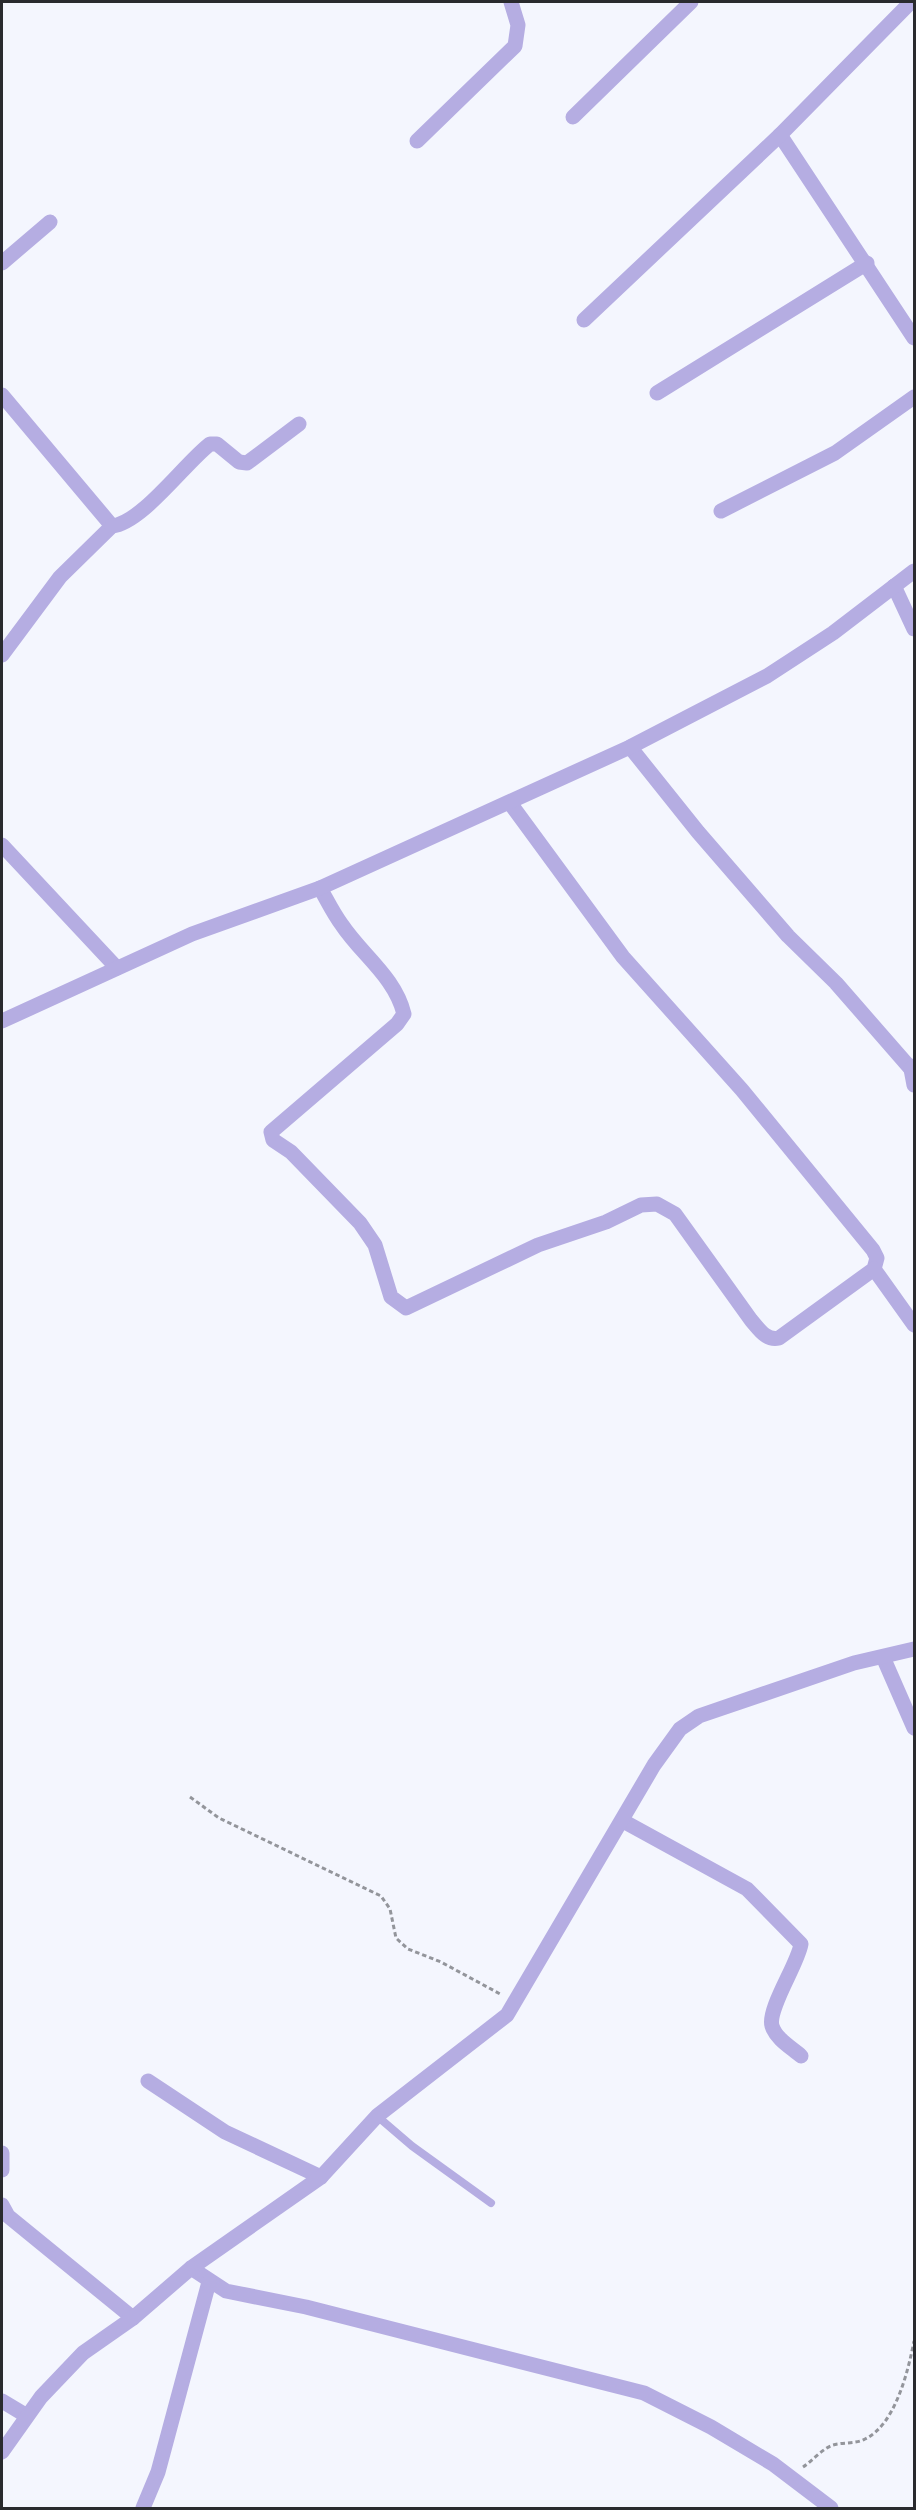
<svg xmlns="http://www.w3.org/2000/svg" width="916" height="2510" font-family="'Fira Sans Condensed',sans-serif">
  <rect width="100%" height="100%" fill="#f4f6fe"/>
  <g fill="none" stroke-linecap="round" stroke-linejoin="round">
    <!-- path -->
    <g stroke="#93959b" stroke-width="3" stroke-dasharray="4.5 3" stroke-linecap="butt">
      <path d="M 190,1797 L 219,1818 L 381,1896 L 390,1909 L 396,1938 L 408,1949 L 441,1962 L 502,1995"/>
      <path d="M 803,2467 C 812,2461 823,2448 833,2445 C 844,2442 856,2444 865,2439 C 895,2425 908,2372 914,2341"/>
    </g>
    <!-- lane -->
    <path stroke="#b5ade2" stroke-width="8" d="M 377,2116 L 412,2146 L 491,2203"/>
    <!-- street -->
    <g stroke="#b5ade2" stroke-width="15">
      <path d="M 573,117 L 691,2"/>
      <path d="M 780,135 L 914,338"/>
      <path d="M 417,141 L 515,46 L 518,25 L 511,2"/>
      <path d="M 2,263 L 50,222"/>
      <path d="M 584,320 L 780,135 L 911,2"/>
      <path d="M 657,393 L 867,263"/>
      <path d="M 2,395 L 112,526 L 60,577 L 2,655"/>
      <path d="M 721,511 L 835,453 L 914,397"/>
      <path d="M 112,526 C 142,523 185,463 210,444 L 217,444 L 239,462 L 247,463 L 299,424"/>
      <path d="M 894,586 L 914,629"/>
      <path d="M 630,747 L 698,832 L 788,936 L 836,983 L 911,1069"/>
      <path d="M 2,845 L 117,968"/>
      <path d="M 320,888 C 327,900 333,913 342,925 C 362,955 395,977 404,1014 L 397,1024 L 271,1132 L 273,1140 L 291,1152 L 360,1223 L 375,1245 L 391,1297 L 406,1308 L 538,1245 L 606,1222 L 641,1205 L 657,1204 L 675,1214 L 751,1320 C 759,1329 766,1341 779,1338 L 874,1269 L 877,1258 L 873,1250 L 742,1090 L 623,957 L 510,803"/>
      <path d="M 2,1021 L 192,934 L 320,888 L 630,747 L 767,676 L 833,633 L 914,571"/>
      <path d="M 914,1066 L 911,1069 L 914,1085"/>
      <path d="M 874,1269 L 914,1325"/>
      <path d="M 883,1657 L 914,1728"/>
      <path d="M 623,1821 L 747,1889 L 801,1944 C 798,1964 767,2009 772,2026 C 776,2039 792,2048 801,2056"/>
      <path d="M 148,2081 L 225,2132 L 321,2177"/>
      <path d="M 2,2153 L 2,2170"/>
      <path d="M 2,2205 L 8,2216 L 133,2318"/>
      <path d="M 191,2268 L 226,2291 L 306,2307 L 644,2393 L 711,2427 L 773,2464 L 831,2508"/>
      <path d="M 2,2401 L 27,2416"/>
      <path d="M 2,2452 L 41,2397 L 83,2353 L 133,2318 L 191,2268 L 321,2177 L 377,2116 L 507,2015 L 654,1765 L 680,1729 L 699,1716 L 854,1663 L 914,1649"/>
      <path d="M 143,2508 L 158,2472 L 209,2282"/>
    </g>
  </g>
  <!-- border -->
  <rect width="916" height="2510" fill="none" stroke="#292a2e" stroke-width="6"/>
</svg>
